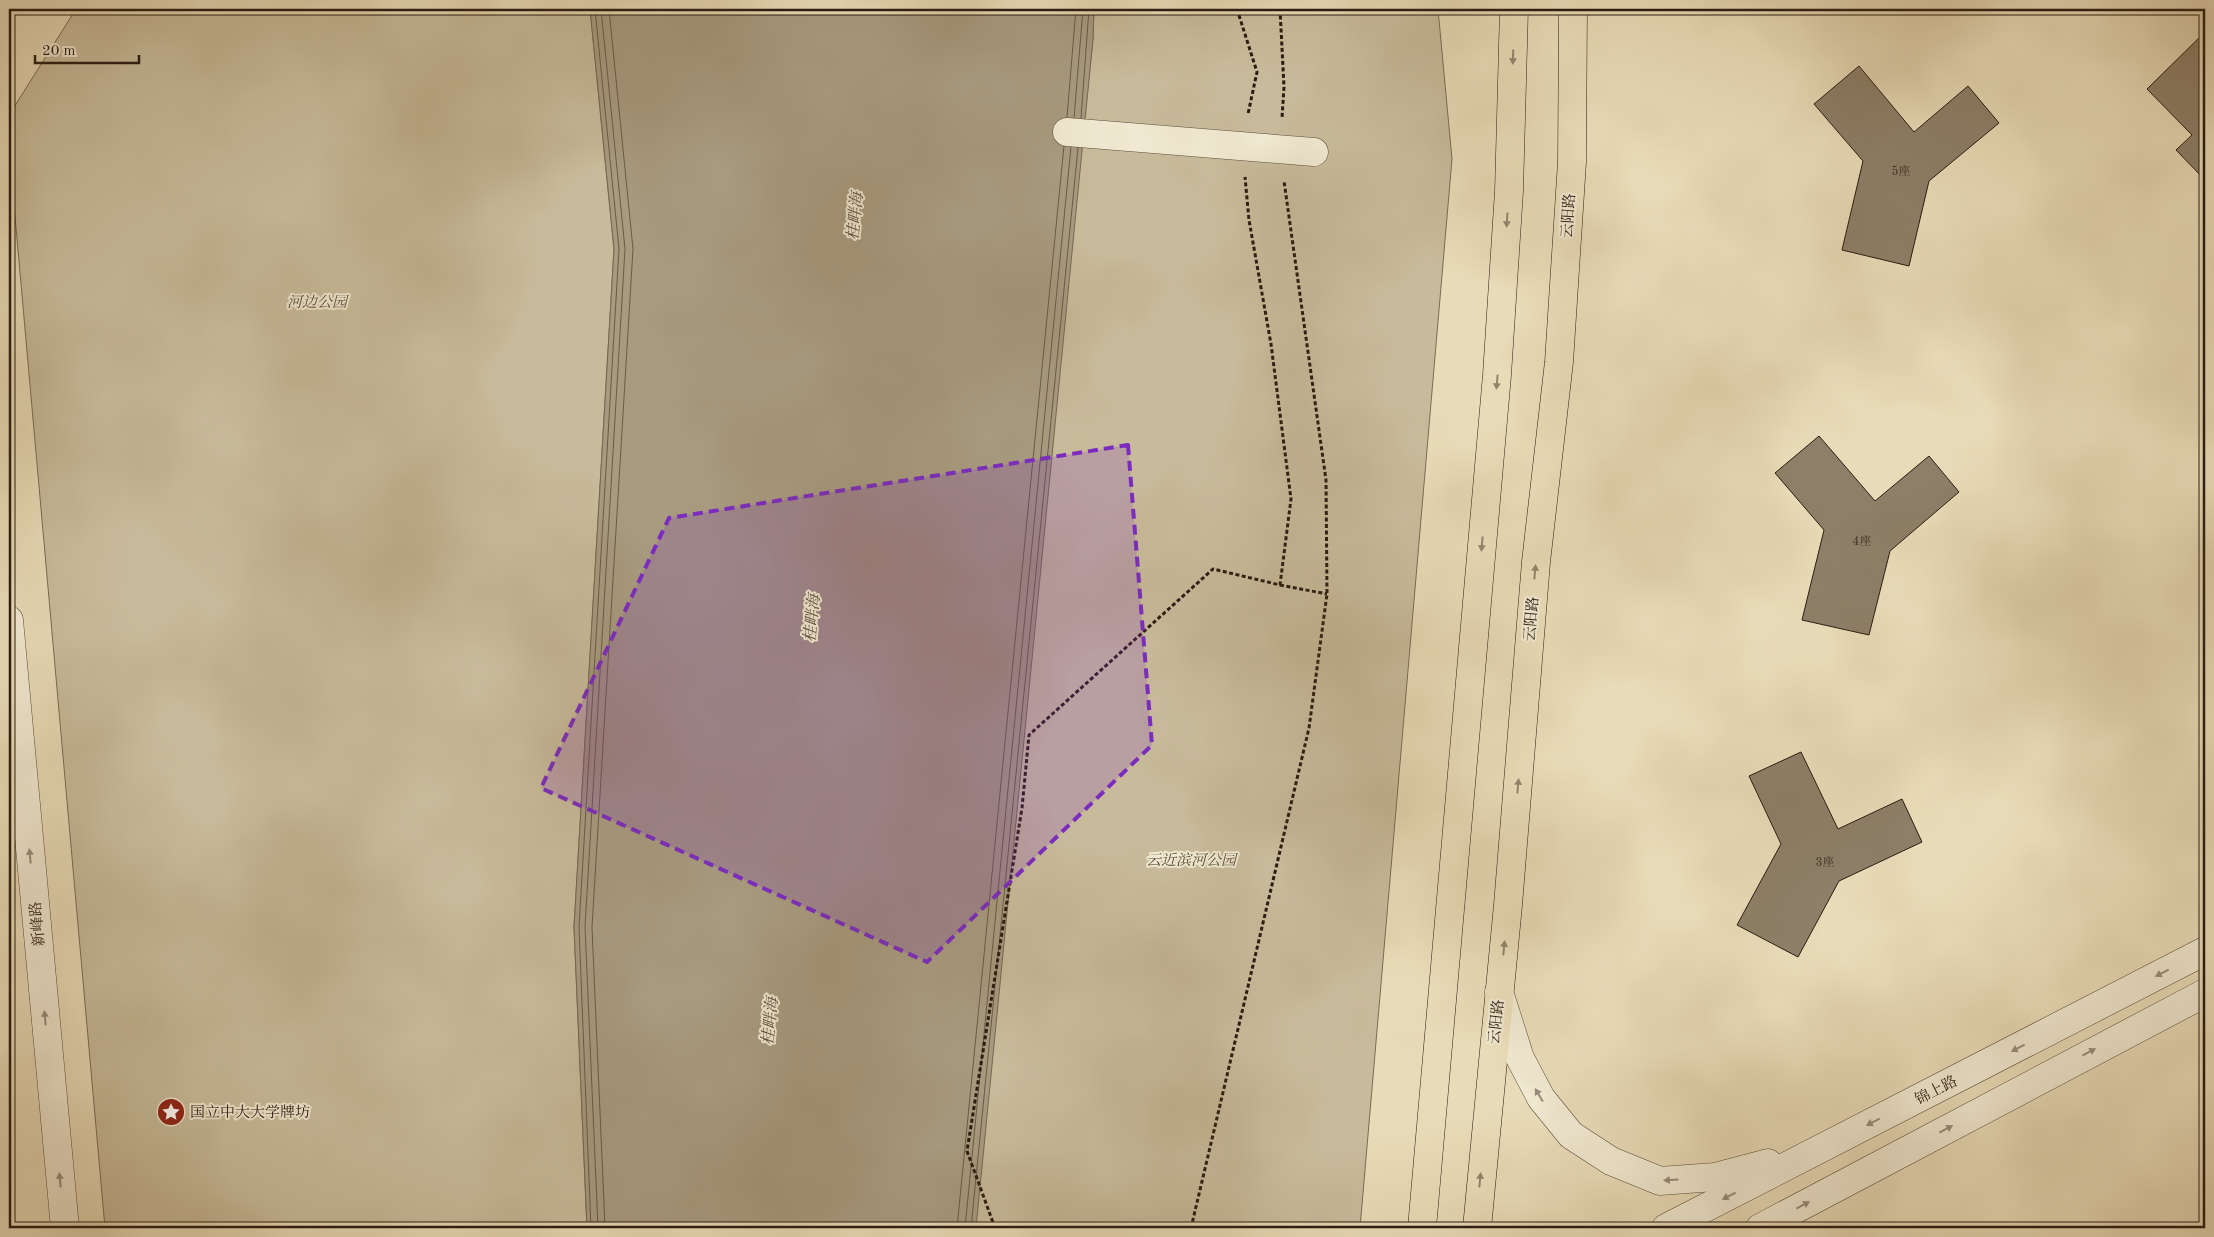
<svg xmlns="http://www.w3.org/2000/svg" width="2214" height="1237" font-family="'Old Standard TT','Noto Serif SC',serif">
  <rect width="100%" height="100%" fill="#e8dbb7"/>
  <filter id="stains"><feTurbulence type="fractalNoise" baseFrequency=".004" numOctaves="4"/><feColorMatrix values="0 0 0 0 .2 0 0 0 0 .09 0 0 0 0 .02 0 0 0 .5 -.17"/></filter>
  <radialGradient id="worn" r=".72"><stop offset=".6" stop-color="#630" stop-opacity="0"/><stop offset="1" stop-color="#630" stop-opacity=".3"/></radialGradient>
  <!-- green -->
  <g fill="#c8bb9b" stroke="#796c56">
    <path d="M 76,9 L 590,9 L 614,249 L 574,927 L 587,1228 L 105,1228 L 9,149 L 9,115 Z"/>
    <path d="M 1094,9 L 1438,9 L 1452,159 L 1360,1228 L 966,1228 L 1093,39 Z"/>
  </g>
  <!-- water -->
  <path fill="#a79a7f" stroke="#756853" d="M 590,9 L 1094,9 L 1093,39 L 976,1228 L 587,1228 L 574,927 L 614,249 Z"/>
  <g fill="none" stroke-linecap="round" stroke-linejoin="round">
    <!-- shore -->
    <g stroke="#685b48" stroke-width="1">
      <path d="M 1067,117 L 1076,9"/>
      <path d="M 1074,118 L 1083,9"/>
      <path d="M 1081,118 L 1089,9"/>
      <path d="M 591,1228 L 579,927 L 619,249 L 595,9"/>
      <path d="M 598,1228 L 585,927 L 625,249 L 601,9"/>
      <path d="M 605,1228 L 592,927 L 633,249 L 609,9"/>
      <path d="M 957,1228 L 1064,146"/>
      <path d="M 965,1228 L 1071,147"/>
      <path d="M 971,1228 L 1078,148"/>
    </g>
  </g>
  <!-- building -->
  <g fill="#8d7f68" stroke="#2a1c12">
    <path d="M 2205,32 L 2205,180 L 2176,150 L 2192,135 L 2147,89 Z"/>
    <path d="M 1859,66 L 1914,132 L 1968,86 L 1999,123 L 1929,181 L 1909,266 L 1842,250 L 1863,161 L 1814,104 Z"/>
    <path d="M 1819,436 L 1875,501 L 1929,456 L 1959,492 L 1890,551 L 1869,635 L 1802,620 L 1824,530 L 1775,473 Z"/>
    <path d="M 1801,752 L 1838,829 L 1902,799 L 1922,842 L 1839,881 L 1798,957 L 1737,925 L 1781,844 L 1749,776 Z"/>
  </g>
  <g fill="none" stroke-linecap="round" stroke-linejoin="round">
    <defs>
      <g id="minor">
        <path d="M 1067,132 L 1314,152"/>
        <path d="M 9,620 L 65,1228"/>
        <path d="M 1499,992 L 1520,1058 L 1541,1098 L 1571,1135 L 1611,1161 L 1660,1181 L 1715,1177 L 1768,1163"/>
        <path d="M 1666,1228 L 2205,951"/>
        <path d="M 1760,1228 L 2205,993"/>
      </g>
      <g id="major">
        <path d="M 1422,1228 L 1497,375 L 1509,191 L 1514,9"/>
        <path d="M 1477,1228 L 1508,905 L 1536,562 L 1559,362 L 1572,162 L 1573,9"/>
      </g>
    </defs>
    <!-- minor casing -->
    <use href="#minor" stroke="#5a4c3b" stroke-width="29"/>
    <!-- major casing -->
    <use href="#major" stroke="#2a1c12" stroke-width="29"/>
    <!-- path -->
    <g stroke="#2a1c12" stroke-width="3" stroke-dasharray="4 2.5" stroke-linecap="butt">
      <path d="M 1237,9 L 1257,72 L 1248,114"/>
      <path d="M 1280,9 L 1284,87 L 1282,118"/>
      <path d="M 1280,585 L 1327,594"/>
      <path d="M 995,1228 L 967,1151 L 1022,808 L 1029,735 L 1213,569 L 1280,585 L 1291,499 L 1271,344 L 1249,220 L 1245,177"/>
      <path d="M 1191,1228 L 1309,728 L 1327,594 L 1326,480 L 1284,181"/>
    </g>
    <!-- minor -->
    <use href="#minor" stroke="#f0e8d0" stroke-width="28"/>
    <!-- major -->
    <use href="#major" stroke="#e8dbb7" stroke-width="28"/>
  </g>
  <!-- one-way arrows -->
  <defs><path id="oneway-solid" d="M-6-.8H1V-3.2L6.5 0L1 3.2V.8H-6Z" transform="scale(1.25)"/></defs>
  <g fill="#92856d">
    <use href="#oneway-solid" transform="translate(1513 57) rotate(92)"/>
    <use href="#oneway-solid" transform="translate(1507 220) rotate(94)"/>
    <use href="#oneway-solid" transform="translate(1497 382) rotate(95)"/>
    <use href="#oneway-solid" transform="translate(1482 544) rotate(95)"/>
    <use href="#oneway-solid" transform="translate(1535 572) rotate(-85)"/>
    <use href="#oneway-solid" transform="translate(1518 786) rotate(-85)"/>
    <use href="#oneway-solid" transform="translate(1504 948) rotate(-84)"/>
    <use href="#oneway-solid" transform="translate(1480 1180) rotate(-85)"/>
  </g>
  <g fill="#978c7a">
    <use href="#oneway-solid" transform="translate(30 856) rotate(-95)"/>
    <use href="#oneway-solid" transform="translate(2162 973) rotate(153)"/>
    <use href="#oneway-solid" transform="translate(45 1018) rotate(-95)"/>
    <use href="#oneway-solid" transform="translate(2018 1048) rotate(153)"/>
    <use href="#oneway-solid" transform="translate(2089 1052) rotate(-28)"/>
    <use href="#oneway-solid" transform="translate(1539 1095) rotate(-121)"/>
    <use href="#oneway-solid" transform="translate(1873 1122) rotate(153)"/>
    <use href="#oneway-solid" transform="translate(1946 1129) rotate(-28)"/>
    <use href="#oneway-solid" transform="translate(60 1180) rotate(-95)"/>
    <use href="#oneway-solid" transform="translate(1671 1180) rotate(176)"/>
    <use href="#oneway-solid" transform="translate(1729 1196) rotate(153)"/>
    <use href="#oneway-solid" transform="translate(1803 1205) rotate(-28)"/>
  </g>
  <!-- marked area -->
  <path fill="#7b2cbf" fill-opacity="0.2" stroke="#7b2cbf" stroke-width="4" stroke-dasharray="10 6" stroke-linejoin="round" d="M 1128,445 L 1152,745 L 927,962 L 541,788 L 669,518 Z"/>
  <!-- icons -->
  <defs>
    <symbol id="sight-disc" viewBox="-11 -11 22 22"><circle r="9.5" fill="#8f2418" stroke="#f0e8d0"/><path d="M0-6L1.8-2.2L6-1.7L2.9 1.2L3.7 5.4L0 3.3L-3.7 5.4L-2.9 1.2L-6-1.7L-1.8-2.2Z" fill="#fff"/></symbol>
  </defs>
  <g fill-rule="evenodd">
    <use href="#sight-disc" x="155" y="1096" width="32" height="32"/>
  </g>
  <g text-anchor="middle" stroke-width="4" stroke-linejoin="round" paint-order="stroke">
    <!-- number labels -->
    <g font-size="12" fill="#433528">
      <text x="1901" y="175">5座</text>
      <text x="1862" y="545">4座</text>
      <text x="1825" y="866">3座</text>
    </g>
    <!-- street labels -->
    <g font-size="15" fill="#2a1c12" stroke="#f0e8d0">
      <text transform="translate(1568 216) rotate(-86)" y="5">云阳路</text>
      <text transform="translate(1531 619) rotate(-85)" y="5">云阳路</text>
      <text transform="translate(37 924) rotate(-95)" y="5">新峰路</text>
      <text transform="translate(1496 1022) rotate(-84)" y="5">云阳路</text>
      <text transform="translate(1936 1090) rotate(-27)" y="5">锦上路</text>
    </g>
    <!-- park labels -->
    <g font-size="15" font-style="italic" fill="#594c3b" stroke="#f0e8d0">
      <text x="317" y="307">河边公园</text>
      <text x="1191" y="865">云近滨河公园</text>
    </g>
    <!-- poi labels -->
    <g font-size="15" fill="#2a1c12" stroke="#f0e8d0" text-anchor="start">
      <text x="190" y="1117">国立中大大学牌坊</text>
    </g>
    <!-- water labels -->
    <g font-size="16" font-style="italic" fill="#5c4e3e" stroke="#f0e8d0">
      <text transform="translate(854 216) rotate(-84)" y="6">桂畔海</text>
      <text transform="translate(811 618) rotate(-84)" y="6">桂畔海</text>
      <text transform="translate(769 1021) rotate(-84)" y="6">桂畔海</text>
    </g>
  </g>
  <!-- margin -->
  <rect width="2214" height="1237" fill="none" stroke="#e8dbb7" stroke-width="30"/>
  <rect x="10" y="10" width="2194" height="1217" fill="none" stroke="#2a1c12" stroke-width="2.5"/>
  <rect x="15" y="15" width="2184" height="1207" fill="none" stroke="#2a1c12"/>
  <!-- scale -->
  <path d="M35 55v8h104v-8" fill="none" stroke="#2a1c12" stroke-width="2.5"/>
  <text x="42" y="55" font-size="15" fill="#2a1c12" stroke="#f0e8d0" stroke-width="4" paint-order="stroke">20 m</text>
  <rect width="100%" height="100%" filter="url(#stains)"/>
  <rect width="100%" height="100%" fill="url(#worn)"/>
</svg>
